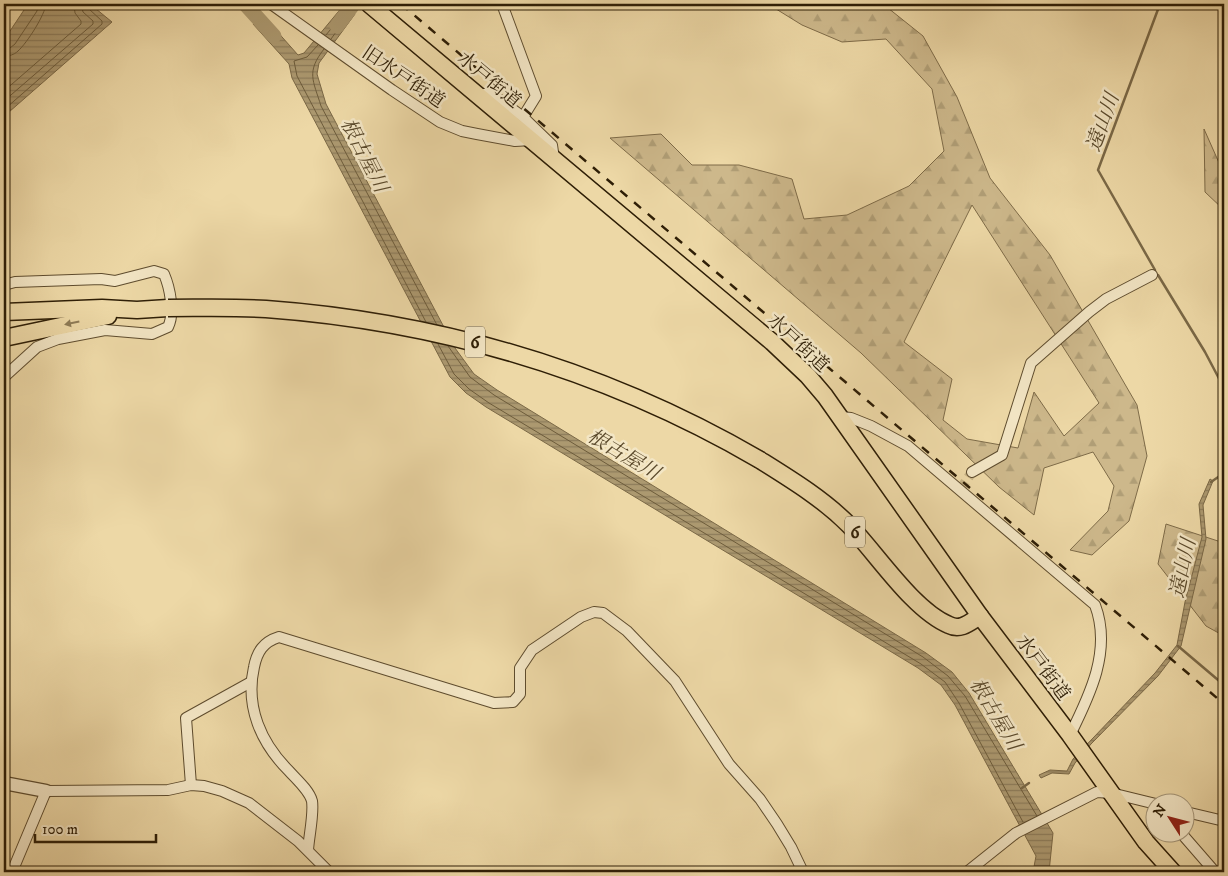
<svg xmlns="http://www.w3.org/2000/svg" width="1228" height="876" font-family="'IM FELL DW Pica','Noto Serif JP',serif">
  <defs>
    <pattern id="forest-firs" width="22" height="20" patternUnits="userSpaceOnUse" patternTransform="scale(1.25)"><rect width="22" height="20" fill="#cdb88b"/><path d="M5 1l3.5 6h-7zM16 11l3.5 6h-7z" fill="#b09e76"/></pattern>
    <pattern id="water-rules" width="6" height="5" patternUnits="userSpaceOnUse" patternTransform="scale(1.25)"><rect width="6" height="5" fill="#ac9970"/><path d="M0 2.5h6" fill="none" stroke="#8c7c5a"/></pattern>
  </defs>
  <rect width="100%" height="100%" fill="#edd8a6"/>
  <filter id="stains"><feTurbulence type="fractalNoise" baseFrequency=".004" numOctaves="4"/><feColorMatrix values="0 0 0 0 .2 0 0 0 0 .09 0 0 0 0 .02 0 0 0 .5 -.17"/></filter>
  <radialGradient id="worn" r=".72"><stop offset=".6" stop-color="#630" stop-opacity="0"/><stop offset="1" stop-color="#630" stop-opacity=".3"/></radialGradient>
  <!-- forest -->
  <g fill="url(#forest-firs)" stroke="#7e6b48" fill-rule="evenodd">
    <path d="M 768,4 L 883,4 L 923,36 L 957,97 L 990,178 L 1050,255 L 1137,405 L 1147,456 L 1129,521 L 1092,555 L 1070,550 L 1108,511 L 1114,486 L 1093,452 L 1044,468 L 1034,515 L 999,487 L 861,353 L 610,138 L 661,134 L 692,165 L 739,165 L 792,179 L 804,219 L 847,215 L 909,186 L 944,151 L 932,89 L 886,39 L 842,42 L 802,25 ZM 972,205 L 1099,403 L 1064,436 L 1034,392 L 1018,448 L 967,439 L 943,420 L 952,379 L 904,342 Z"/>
    <path d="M 1204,129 L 1224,174 L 1224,210 L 1205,192 Z"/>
    <path d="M 1166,524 L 1221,542 L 1224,589 L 1224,636 L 1206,626 L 1158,564 Z"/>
  </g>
  <!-- water -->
  <g fill="url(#water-rules)" stroke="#7a6846">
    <path d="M 28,4 L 90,4 L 112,22 L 9,112 L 9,185 L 4,188 L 4,40 Z"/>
    <path d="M 343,6 L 355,14 L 319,63 L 317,74 L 326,104 L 455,348 L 474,374 L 497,390 L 926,653 L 952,672 L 969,693 L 1053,833 L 1049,872 L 1033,872 L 1036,856 L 955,705 L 941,685 L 918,668 L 486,407 L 466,393 L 450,377 L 292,78 L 289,64 L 253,24 L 267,20 L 298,55 L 304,53 Z"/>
    <path d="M 1210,479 L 1213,481 L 1203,505 L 1206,539 L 1181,646 L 1158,676 L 1091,744 L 1075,763 L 1069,774 L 1052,773 L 1041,778 L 1039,775 L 1050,770 L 1067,771 L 1073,759 L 1155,673 L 1177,645 L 1185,602 L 1202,537 L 1199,504 Z"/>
  </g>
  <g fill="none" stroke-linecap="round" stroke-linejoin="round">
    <!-- shore -->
    <g stroke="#6d5c3b" stroke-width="1">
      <path d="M 326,35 L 343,14 L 346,14 L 347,17 L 331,39"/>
      <path d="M 318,45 L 307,57 L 294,61 L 297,76 L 426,322"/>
      <path d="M 4,49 L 10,48 L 15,44 L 37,11 L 38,4"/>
      <path d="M 324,49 C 306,72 313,80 321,106 L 437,325"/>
      <path d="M 4,56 C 9,56 14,55 18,51 C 27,43 45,15 46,4"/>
      <path d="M 4,91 L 81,24 L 81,21 L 75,13 L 74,4"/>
      <path d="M 4,101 L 93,24 L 93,21 L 83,12 L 81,4"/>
      <path d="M 4,111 L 6,108 L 102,24 L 102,21 L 89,9 L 88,4"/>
      <path d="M 438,344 L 454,374 L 469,389 L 489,403 L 921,664 L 945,682 L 959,703 L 1023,822"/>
      <path d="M 448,346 L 470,377 L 494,395 L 923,657 L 948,676 L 965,696 L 1037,816"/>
    </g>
    <!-- stream -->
    <g stroke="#7a6846" stroke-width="2.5">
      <path d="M 1155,270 L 1098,170 L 1160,4"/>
      <path d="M 1158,275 L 1205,352 L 1224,388"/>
      <path d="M 1211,482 L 1224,473"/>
      <path d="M 1178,646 L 1224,685"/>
      <path d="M 1022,788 L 1029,783"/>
    </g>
    <!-- river -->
    <g stroke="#ac9970" stroke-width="15">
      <path d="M 245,4 L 274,36"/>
      <path d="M 337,26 L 352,6"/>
    </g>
    <!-- minor-tunnel -->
    <path stroke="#c7b386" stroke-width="10" stroke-dasharray="10 5" stroke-linecap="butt" d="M 960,490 L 972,472"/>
    <defs>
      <g id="minor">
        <path d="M 271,4 L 392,90 L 440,122 L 462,131 L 477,134 L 515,141 L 532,140"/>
        <path d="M 502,4 L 536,96 L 523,117"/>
        <path d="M 479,96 L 484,94 L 492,94 L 523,117 L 552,145 L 554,159"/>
        <path d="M 4,285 L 15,282 L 101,279 L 115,281 L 154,271 L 164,274 C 170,288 175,313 168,327 L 152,334 L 105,330 L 58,339 L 37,347 L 4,377"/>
        <path d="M 841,417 L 851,418 L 871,426 L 908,446 L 1095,605 C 1112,650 1090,695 1070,735"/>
        <path d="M 972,472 L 1002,455 L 1031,363 L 1089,312 L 1106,299 L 1152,275"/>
        <path d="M 191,785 L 186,718 L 251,682"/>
        <path d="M 1186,812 L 1224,821"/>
        <path d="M 1182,834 L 1215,872"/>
        <path d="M 308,850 C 309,836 314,814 312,801 C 309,790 296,779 289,771 C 261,743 245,707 254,667 C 257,652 263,642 279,637 L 494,703 L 513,702 L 520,694 L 520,668 L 532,650 L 581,617 L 594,612 L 603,613 L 627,631 L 675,681 L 729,764 L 760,799 L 777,824 L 791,847 L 803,872"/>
        <path d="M 12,872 L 46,791 L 168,790 L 191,785 L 204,786 L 222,791 L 249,803 L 298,841 L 329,872"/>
        <path d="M 967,872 L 1016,833 L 1097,792 L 1111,793 L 1156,804"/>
      </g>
      <path id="tertiary" d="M 4,783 L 46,791"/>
      <g id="trunk">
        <path d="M 369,4 L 772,342 L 808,376 L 825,396 L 980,616 L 1070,735 L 1146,842 L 1173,872"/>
        <path d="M 4,312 L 102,308 L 137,310 L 168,308"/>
        <path d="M 4,338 L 108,316"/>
        <path d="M 760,460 C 792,480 823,499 849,525 C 877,554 913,610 949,625 C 961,631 970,622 980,616"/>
      </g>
    </defs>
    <!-- minor casing -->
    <use href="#minor" stroke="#5e4c2e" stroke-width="12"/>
    <!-- tertiary casing -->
    <use href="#tertiary" stroke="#5e4c2e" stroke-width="15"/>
    <!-- trunk casing -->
    <use href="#trunk" stroke="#2e1e06" stroke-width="19"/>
    <!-- minor -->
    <use href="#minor" stroke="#f3e6c5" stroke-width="10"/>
    <!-- tertiary -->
    <use href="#tertiary" stroke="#f3e6c5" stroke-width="12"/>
    <!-- trunk -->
    <use href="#trunk" stroke="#edd8a6" stroke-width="16"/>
    <!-- rail -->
    <path stroke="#2e1e06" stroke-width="2.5" stroke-dasharray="9 9" stroke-linecap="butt" d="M 401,4 L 1224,704"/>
    <defs>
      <path id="trunk-bridge" d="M 168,308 C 201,308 234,307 266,309 C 443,322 607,371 760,460"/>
    </defs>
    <!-- trunk-bridge casing -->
    <use href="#trunk-bridge" stroke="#2e1e06" stroke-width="19" stroke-linecap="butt"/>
    <!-- trunk-bridge -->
    <use href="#trunk-bridge" stroke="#edd8a6" stroke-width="16"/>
  </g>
  <!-- one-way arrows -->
  <defs><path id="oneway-solid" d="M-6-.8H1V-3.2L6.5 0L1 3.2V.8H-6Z" transform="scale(1.25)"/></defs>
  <use fill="#8e7b56" href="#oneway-solid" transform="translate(72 323) rotate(168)"/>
  <g text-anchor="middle" stroke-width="5" stroke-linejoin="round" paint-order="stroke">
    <!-- shield labels -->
    <g fill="#f3e6c5" stroke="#695a3f" stroke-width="1">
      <rect x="465" y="326.5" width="20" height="31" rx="4"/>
      <rect x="845" y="516.5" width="20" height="31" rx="4"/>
    </g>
    <g font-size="18" font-weight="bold" fill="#2e1e06">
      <text x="475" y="348">6</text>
      <text x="855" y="538">6</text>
    </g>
    <!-- street labels -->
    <g font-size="19" fill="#2e1e06" stroke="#f3e6c5">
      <text transform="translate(404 76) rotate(34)" y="7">旧水戸街道</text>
      <text transform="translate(490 79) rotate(40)" y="7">水戸街道</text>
      <text transform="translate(799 342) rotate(43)" y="7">水戸街道</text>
      <text transform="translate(1044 667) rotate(53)" y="7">水戸街道</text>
    </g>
    <!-- water labels -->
    <g font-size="20" font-style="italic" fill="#5a492b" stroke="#f3e6c5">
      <text transform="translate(1102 122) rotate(-70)" y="7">遠山川</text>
      <text transform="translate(365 155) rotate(63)" y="7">根古屋川</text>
      <text transform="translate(624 454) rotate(31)" y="7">根古屋川</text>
      <text transform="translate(1182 568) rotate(-78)" y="7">遠山川</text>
      <text transform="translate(996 714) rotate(59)" y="7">根古屋川</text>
    </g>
  </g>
  <!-- margin -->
  <rect width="1228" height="876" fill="none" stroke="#edd8a6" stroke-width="20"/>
  <rect x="5" y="5" width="1218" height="866" fill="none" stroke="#2e1e06" stroke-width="2.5"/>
  <rect x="10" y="10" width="1208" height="856" fill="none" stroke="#2e1e06"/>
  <!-- north arrow -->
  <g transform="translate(1170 818) rotate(306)"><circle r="24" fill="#f3e6c5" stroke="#a49679"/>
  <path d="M0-4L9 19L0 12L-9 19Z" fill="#8f2418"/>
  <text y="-8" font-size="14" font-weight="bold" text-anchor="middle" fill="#2e1e06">N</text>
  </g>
  <!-- scale -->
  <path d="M35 834v8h121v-8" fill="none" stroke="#2e1e06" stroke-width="2.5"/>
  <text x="42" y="834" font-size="15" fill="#2e1e06" stroke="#f3e6c5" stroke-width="4" paint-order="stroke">100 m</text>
  <rect width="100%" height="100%" filter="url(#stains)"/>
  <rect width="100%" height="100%" fill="url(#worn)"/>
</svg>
